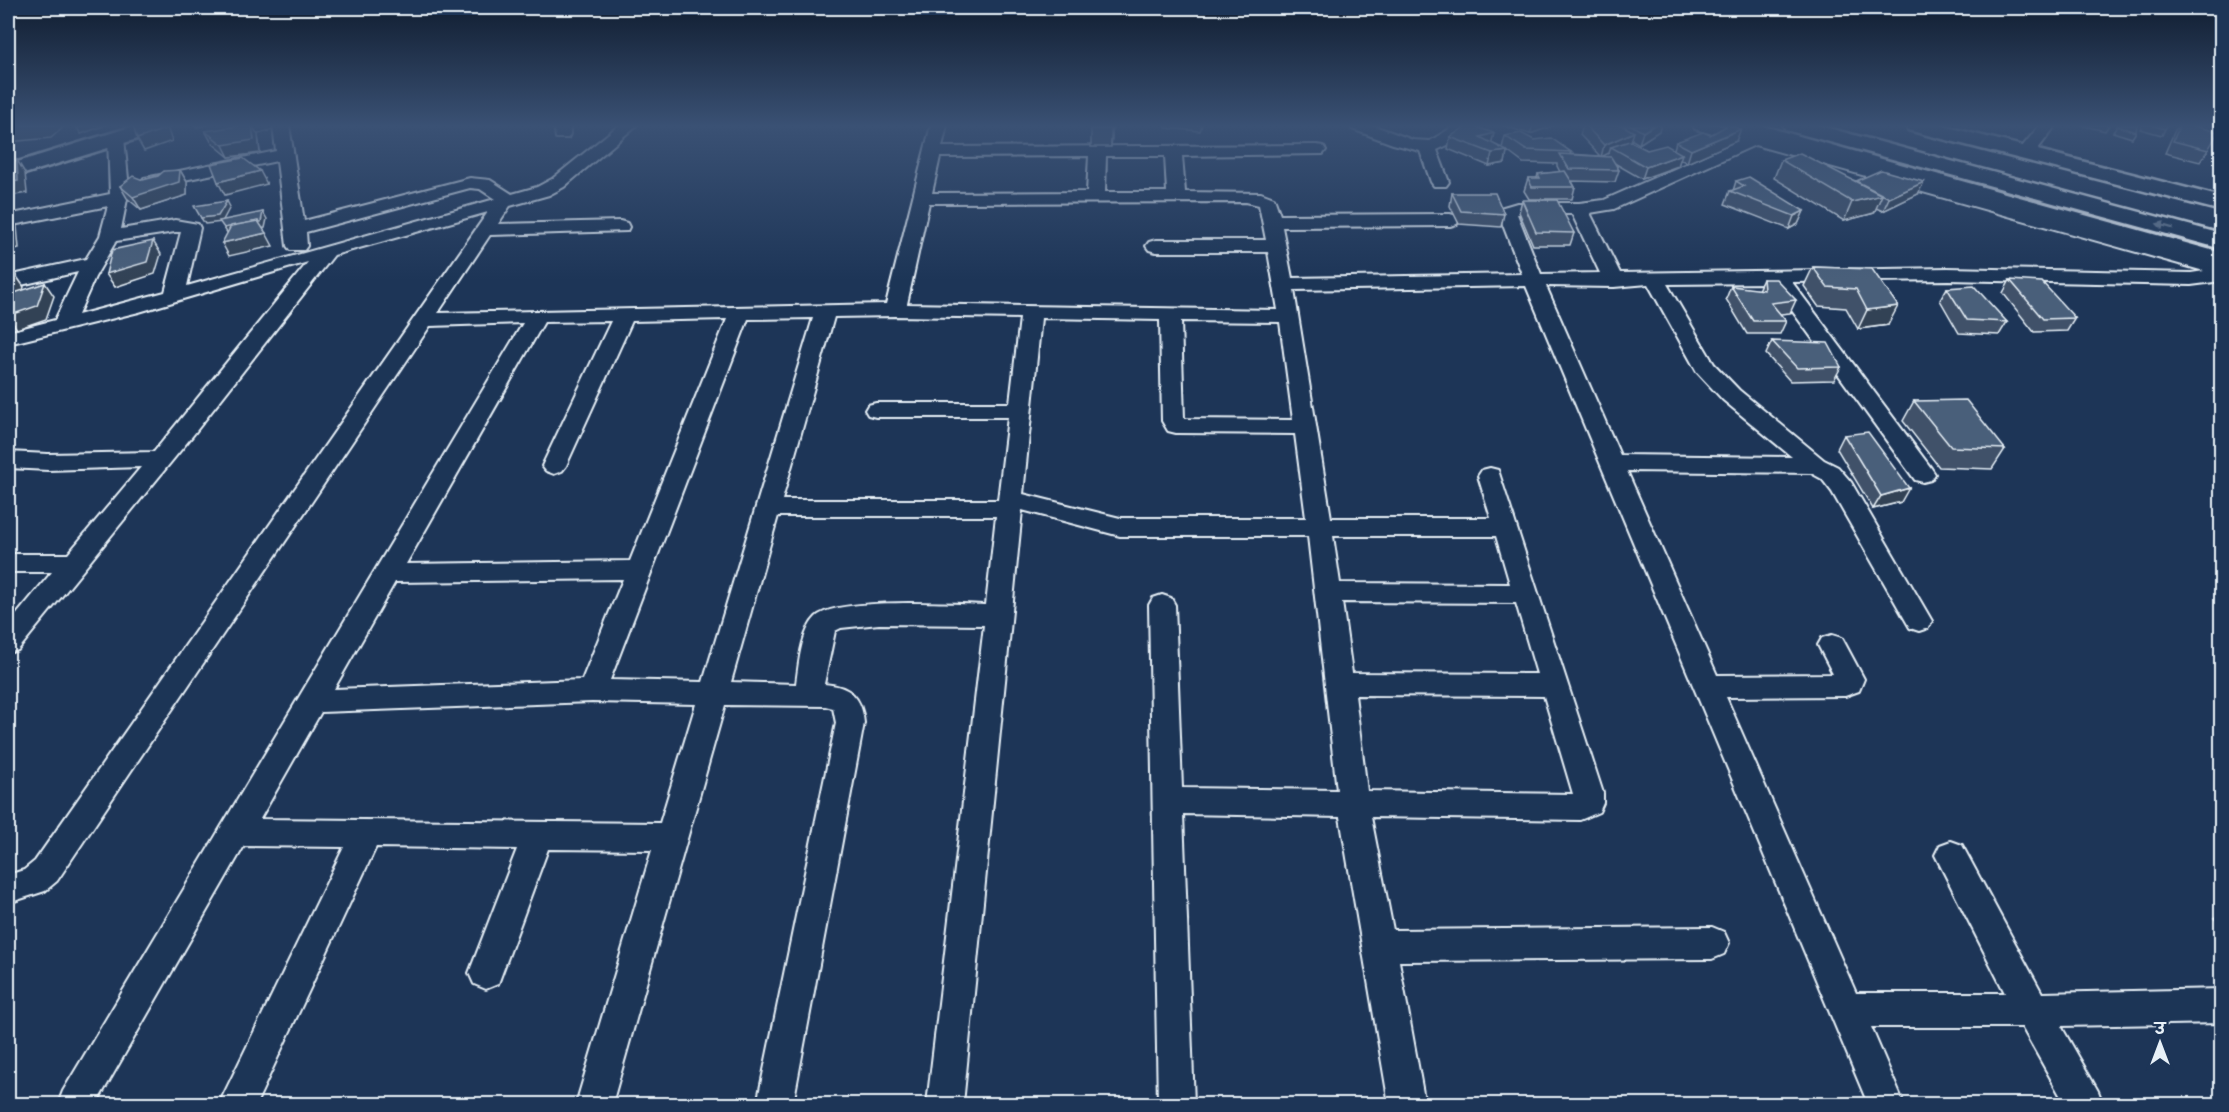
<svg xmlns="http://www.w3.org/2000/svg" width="2229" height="1112" font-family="'Architects Daughter','Playpen Sans Deva',sans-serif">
  <rect width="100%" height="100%" fill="#1d3557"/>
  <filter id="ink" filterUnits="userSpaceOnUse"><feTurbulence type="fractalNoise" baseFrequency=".0167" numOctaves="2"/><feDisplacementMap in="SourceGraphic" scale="12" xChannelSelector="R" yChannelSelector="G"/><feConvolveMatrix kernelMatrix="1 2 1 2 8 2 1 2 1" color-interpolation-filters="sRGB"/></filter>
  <g filter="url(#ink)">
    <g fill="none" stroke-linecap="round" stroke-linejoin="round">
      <defs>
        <g id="street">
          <path d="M 249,125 L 289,125 L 304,221 L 470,178 L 490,180 L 512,194 L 537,187 L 552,179 L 619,125 L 637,125 L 564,187 L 549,195 L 510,206 L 498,224 L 620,221 L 627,223 L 629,227 L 627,231 L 490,235 L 438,313 L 886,304 L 931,125 L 947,125 L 942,147 L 1317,145 L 1323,146 L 1326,150 L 1323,154 L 1182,156 L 1185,192 L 1261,193 L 1274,198 L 1280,215 L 1450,214 L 1457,216 L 1459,220 L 1457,224 L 1450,226 L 1282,227 L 1292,278 L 1522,274 L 1498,212 L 1500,208 L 1517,203 L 1579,203 L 1604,200 L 1738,141 L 1695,129 L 1693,125 L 1718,125 L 1753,134 L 1769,128 L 1775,129 L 1777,133 L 1770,139 L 2222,264 L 2222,281 L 2191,285 L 1948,280 L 1792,282 L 1931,468 L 1935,474 L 1931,480 L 1923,482 L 1915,480 L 1772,283 L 1667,284 L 1714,364 L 1739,390 L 1824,460 L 1838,467 L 1851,482 L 1932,621 L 1928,628 L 1919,631 L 1910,628 L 1832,492 L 1822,479 L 1811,473 L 1627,471 L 1717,675 L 1833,674 L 1818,645 L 1822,638 L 1832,635 L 1842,638 L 1864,679 L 1859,691 L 1845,696 L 1726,697 L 1856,993 L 2005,993 L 1935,855 L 1940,845 L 1951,841 L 1962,845 L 2042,993 L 2222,989 L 2222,1023 L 2061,1026 L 2098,1091 L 2103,1104 L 2065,1104 L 2022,1027 L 1871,1027 L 1904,1104 L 1868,1104 L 1526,286 L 1294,290 L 1331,518 L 1491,518 L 1478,476 L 1482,470 L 1490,468 L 1498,470 L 1603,793 L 1603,803 L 1599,812 L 1580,820 L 1371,817 L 1393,930 L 1712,927 L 1724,932 L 1729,943 L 1724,954 L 1712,959 L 1399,961 L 1425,1104 L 1389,1104 L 1340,817 L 1183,814 L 1194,1104 L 1158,1104 L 1149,605 L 1153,598 L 1162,595 L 1171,598 L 1175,605 L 1182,788 L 1337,790 L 1308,536 L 1120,536 L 1022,510 L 963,1104 L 927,1104 L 984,625 L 879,624 L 841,628 L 835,631 L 824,684 C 850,686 862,697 864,723 L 793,1104 L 757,1104 L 836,723 L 833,708 L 825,706 L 725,705 L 612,1104 L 576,1104 L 652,850 L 548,849 L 498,984 L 486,989 L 474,984 L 469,973 L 517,849 L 376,847 L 256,1104 L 219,1104 L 344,847 L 244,846 L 96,1104 L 58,1104 L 63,1091 L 523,323 L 430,326 L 57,881 L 45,891 L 8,903 L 8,875 L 24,870 L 35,861 L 488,212 L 334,255 L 193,435 L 18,650 L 8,653 L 8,625 L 52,572 L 8,572 L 8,554 L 68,554 L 141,467 L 48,470 L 8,468 L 8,452 L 48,454 L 154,452 L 308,262 L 139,312 L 8,344 L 8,332 L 55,320 L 78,272 L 8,288 L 8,276 L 86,259 L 100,236 L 108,206 L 8,226 L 8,215 L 110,194 L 108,138 L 116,133 L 124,138 L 129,189 L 121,229 L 175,220 L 198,224 L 200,228 L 187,286 L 495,199 L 480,189 L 470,188 L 306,232 L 307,246 L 304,250 L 290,250 L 287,246 L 277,161 L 150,187 L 144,186 L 141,182 L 144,178 L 150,177 L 276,151 L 273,126 L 271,129 L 226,142 L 218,137 L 220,133 ZM 1755,145 L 2204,271 L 2191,273 L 1948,268 L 1620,273 L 1590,213 L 1614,209 ZM 1089,156 L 1087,192 L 932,193 L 940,157 ZM 1106,156 L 1165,156 L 1167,192 L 1105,192 ZM 1246,202 L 1259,205 L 1266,240 L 1156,240 L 1149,242 L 1146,246 L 1149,250 L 1156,252 L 1268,252 L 1278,310 L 907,304 L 929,203 ZM 1517,214 L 1572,214 L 1600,273 L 1541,274 ZM 175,232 L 181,232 L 165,292 L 78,315 L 95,277 L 116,241 ZM 1648,284 L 1697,372 L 1723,400 L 1792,457 L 1620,455 L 1546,286 L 1614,287 ZM 895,316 L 1020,318 L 1010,403 L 876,403 L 868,405 L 865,410 L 868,415 L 876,417 L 1008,417 L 998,500 L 782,500 L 834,317 ZM 813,318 L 703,682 L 610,680 L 748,319 ZM 1041,318 L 1160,320 L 1162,421 L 1168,431 L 1176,433 L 1295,434 L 1306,518 L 1120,518 L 1023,494 ZM 727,319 L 630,561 L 406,564 L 544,322 L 611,321 L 542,466 L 546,471 L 554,474 L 562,471 L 566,466 L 632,321 ZM 1181,321 L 1280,322 L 1293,420 L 1184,419 ZM 778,516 L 996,516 L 986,605 C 954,604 836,597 816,617 C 801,632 799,664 796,684 L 731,682 ZM 1333,536 L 1496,536 L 1510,584 L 1340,583 ZM 623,579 L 582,680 L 334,689 L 395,582 ZM 1342,602 L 1516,603 L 1537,674 L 1352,673 ZM 1355,695 L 1544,696 L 1573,794 L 1367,791 ZM 592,702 L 696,704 L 660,823 L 260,819 L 321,712 Z"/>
          <path d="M 554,125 L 570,125 L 570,134 L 568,138 L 556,138 Z"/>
          <path d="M 1350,125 L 1372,125 L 1413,140 L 1430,141 L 1456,125 L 1474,125 L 1452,143 L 1437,150 L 1449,182 L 1446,186 L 1434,186 L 1431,182 L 1420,151 L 1393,144 L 1352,129 Z"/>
          <path d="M 2040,125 L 2056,125 L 2032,157 L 2020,157 L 2017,153 Z"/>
        </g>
        <g id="secondary">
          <path d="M 137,125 L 169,125 L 166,130 L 8,179 L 8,165 Z"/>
          <path d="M 1727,125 L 1759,125 L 2222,253 L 2222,268 L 1729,130 Z"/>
          <path d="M 1906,125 L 1940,125 L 2222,197 L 2222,211 L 1908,130 Z"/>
        </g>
        <path id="highway" d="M 1783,125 L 1817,125 L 2222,234 L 2222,249 L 1786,130 Z"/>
      </defs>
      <!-- street casing -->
      <use href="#street" stroke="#e8f1f8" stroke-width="4"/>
      <!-- secondary casing -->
      <use href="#secondary" stroke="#e8f1f8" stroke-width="5"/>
      <!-- highway casing -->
      <use href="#highway" stroke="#e8f1f8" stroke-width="5"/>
      <!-- street -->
      <use href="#street" fill="#1d3557" fill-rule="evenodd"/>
      <!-- secondary -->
      <use href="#secondary" fill="#1d3557" fill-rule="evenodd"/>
      <!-- highway -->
      <use href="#highway" fill="#1d3557" fill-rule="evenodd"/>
    </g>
    <!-- wall -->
    <g fill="#3f5169" stroke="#e8f1f8" stroke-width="1.5">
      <path d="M 1091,125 L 1113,125 L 1111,147 L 1091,147 Z"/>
      <path d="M 1166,125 L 1202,125 L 1200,131 L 1166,128 Z"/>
      <path d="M 1501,125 L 1555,125 L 1530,134 Z"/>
      <path d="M 1583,125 L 1661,125 L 1659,131 L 1639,144 L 1631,139 L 1631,142 L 1647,150 L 1674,149 L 1676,142 L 1710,135 L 1736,141 L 1687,163 L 1680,159 L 1678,166 L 1642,179 L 1616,164 L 1619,170 L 1615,182 L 1572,181 L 1575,187 L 1572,199 L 1529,199 L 1524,191 L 1528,178 L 1537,178 L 1538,174 L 1560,172 L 1557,166 L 1557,164 L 1523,163 L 1507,151 L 1505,163 L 1489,166 L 1448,149 L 1450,137 L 1494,133 L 1491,143 L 1502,148 L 1505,136 L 1534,140 L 1571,152 L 1570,154 L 1600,156 L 1580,135 Z"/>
      <path d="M 2080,125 L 2109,125 L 2105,131 Z"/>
      <path d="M 2118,125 L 2136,132 L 2132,138 L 2113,132 Z"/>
      <path d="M 2142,125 L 2167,125 L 2162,135 L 2140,129 Z"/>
      <path d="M 2179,125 L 2199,125 L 2198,127 L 2208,150 L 2200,162 L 2165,153 L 2175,130 Z"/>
      <path d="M 205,131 L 258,135 L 260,153 L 229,157 L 212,143 Z"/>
      <path d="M 1781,160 L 1856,181 L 1918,194 L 1883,211 L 1876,208 L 1874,213 L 1844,221 L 1774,178 Z"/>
      <path d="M 180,170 L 187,182 L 187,195 L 141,210 L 127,198 L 120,186 Z"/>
      <path d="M 1736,181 L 1804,211 L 1798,224 L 1789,229 L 1725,204 L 1730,191 L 1733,191 Z"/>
      <path d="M 1452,193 L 1504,214 L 1501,227 L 1459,224 L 1450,206 Z"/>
      <path d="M 1522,200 L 1574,233 L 1570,245 L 1533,245 L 1519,212 Z"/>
      <path d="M 1813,267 L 1872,269 L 1888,325 L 1858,329 L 1846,308 L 1818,306 L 1804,286 Z"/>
      <path d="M 1763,279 L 1796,300 L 1790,313 L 1780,314 L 1786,321 L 1780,334 L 1747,334 L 1726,299 L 1731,286 L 1758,290 Z"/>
      <path d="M 2010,280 L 2075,318 L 2067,331 L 2034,332 L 2003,293 Z"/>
      <path d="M 1947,288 L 2007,322 L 1999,335 L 1959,333 L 1940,300 Z"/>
      <path d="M 1772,341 L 1841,367 L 1834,380 L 1790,381 L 1766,354 Z"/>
      <path d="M 1914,401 L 2005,449 L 1992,469 L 1939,467 L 1903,421 Z"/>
      <path d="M 1844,435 L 1901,502 L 1873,509 L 1837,449 Z"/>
      <path d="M 2222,912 L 2222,928 L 2214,918 Z"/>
    </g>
    <!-- shaded-wall -->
    <g fill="#334255" stroke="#e8f1f8" stroke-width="1.5">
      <path d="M 8,125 L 66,125 L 51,138 L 8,142 Z"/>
      <path d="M 86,125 L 106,125 L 81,134 L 77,128 Z"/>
      <path d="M 164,125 L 165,125 L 168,130 L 172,141 L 144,151 L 137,139 Z"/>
      <path d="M 195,125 L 208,125 L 197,127 Z"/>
      <path d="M 252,125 L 258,135 L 260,153 L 229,157 L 223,145 Z"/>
      <path d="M 1111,125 L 1113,125 L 1111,147 Z"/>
      <path d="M 1533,125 L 1555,125 L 1530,134 Z"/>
      <path d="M 1654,125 L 1661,125 L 1659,131 L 1639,144 L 1643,132 Z"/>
      <path d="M 1741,129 L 1736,141 L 1687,163 L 1691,150 Z"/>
      <path d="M 1634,132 L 1630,144 L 1611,147 L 1609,153 L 1601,157 L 1604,145 Z"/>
      <path d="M 1494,133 L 1491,145 L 1480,137 Z"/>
      <path d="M 1507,151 L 1505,163 L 1489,166 L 1492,153 Z"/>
      <path d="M 1682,154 L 1678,166 L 1642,179 L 1646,167 Z"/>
      <path d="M 17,160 L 25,173 L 27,193 L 8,196 L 8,182 Z"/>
      <path d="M 180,170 L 187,182 L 187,195 L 141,210 L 133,197 Z"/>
      <path d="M 260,171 L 267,184 L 225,195 L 218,182 Z"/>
      <path d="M 1924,182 L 1918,194 L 1883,211 L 1889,198 Z"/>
      <path d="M 1882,195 L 1874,213 L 1844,221 L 1852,202 Z"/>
      <path d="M 227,201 L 230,207 L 222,222 L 205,224 L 201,218 Z"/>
      <path d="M 1804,211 L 1798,224 L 1789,229 L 1794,216 Z"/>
      <path d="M 263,212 L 267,219 L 265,228 L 228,234 L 224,228 Z"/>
      <path d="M 8,213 L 17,226 L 19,248 L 8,251 Z"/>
      <path d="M 266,233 L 273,246 L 229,256 L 222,243 Z"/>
      <path d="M 153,241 L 161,254 L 155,274 L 115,287 L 106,274 Z"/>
      <path d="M 15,274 L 24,287 L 19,303 L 8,306 L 8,291 Z"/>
      <path d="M 45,283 L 54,296 L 46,319 L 17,329 L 8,316 Z"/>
      <path d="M 1898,306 L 1888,325 L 1858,329 L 1867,310 Z"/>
      <path d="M 1909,488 L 1901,502 L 1873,509 L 1881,496 Z"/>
    </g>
    <!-- building -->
    <g fill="#495e7a" stroke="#e8f1f8" stroke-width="1.5">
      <path d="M 76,125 L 86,125 L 77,128 Z"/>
      <path d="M 137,125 L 164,125 L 165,129 L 137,139 L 133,126 Z"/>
      <path d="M 245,125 L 252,125 L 254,140 L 223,145 L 205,131 Z"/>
      <rect x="1091" y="125" width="20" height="4"/>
      <path d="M 1468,125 L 1471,125 L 1494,133 L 1480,137 L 1507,151 L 1492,153 L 1450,137 Z"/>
      <path d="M 1585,125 L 1622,125 L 1634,132 L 1604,145 Z"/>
      <path d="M 1631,125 L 1654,125 L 1643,132 Z"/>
      <path d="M 1728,125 L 1741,129 L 1691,150 L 1676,142 L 1703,132 L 1710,135 Z"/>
      <path d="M 2118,125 L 2137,125 L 2136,132 L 2117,126 Z"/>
      <path d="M 2151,125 L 2167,125 L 2165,129 Z"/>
      <path d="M 2180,125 L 2190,125 L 2218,132 L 2208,150 L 2173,141 Z"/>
      <path d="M 1521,133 L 1534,140 L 1551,138 L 1571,152 L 1526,150 L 1505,136 Z"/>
      <path d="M 1629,141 L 1647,150 L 1666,145 L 1682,154 L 1646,167 L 1611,147 Z"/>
      <path d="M 1800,153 L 1882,195 L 1852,202 L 1781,160 Z"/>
      <path d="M 1560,154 L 1611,157 L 1619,170 L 1569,169 Z"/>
      <path d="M 243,158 L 260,171 L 218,182 L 211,164 Z"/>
      <path d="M 17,160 L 18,181 L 8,182 L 8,163 Z"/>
      <path d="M 180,170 L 179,182 L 133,197 L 120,186 L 133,176 L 143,180 L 158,176 L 164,171 Z"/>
      <path d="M 1881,170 L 1924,182 L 1889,198 L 1856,181 Z"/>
      <path d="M 1565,171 L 1575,187 L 1532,187 L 1528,178 L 1540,178 L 1538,174 Z"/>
      <path d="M 1749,177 L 1804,211 L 1794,216 L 1730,191 L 1744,186 L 1736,181 Z"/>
      <path d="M 1452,193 L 1495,193 L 1504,214 L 1461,211 Z"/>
      <path d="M 1522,200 L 1557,200 L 1574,233 L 1536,232 Z"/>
      <path d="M 227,201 L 218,216 L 201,218 L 194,206 Z"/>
      <path d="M 263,212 L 261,222 L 259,222 L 258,221 L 224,228 L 219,221 Z"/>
      <path d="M 8,213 L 10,236 L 8,236 Z"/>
      <path d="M 258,221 L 266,233 L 222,243 L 231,226 Z"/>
      <path d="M 153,241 L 147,262 L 106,274 L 112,250 Z"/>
      <path d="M 1813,267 L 1872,269 L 1898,306 L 1867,310 L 1856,289 L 1827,287 Z"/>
      <path d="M 15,274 L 9,290 L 8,291 L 8,275 Z"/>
      <path d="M 1763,279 L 1776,279 L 1796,300 L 1771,303 L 1786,321 L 1753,321 L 1731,286 L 1764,290 Z"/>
      <path d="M 2010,280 L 2042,282 L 2075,318 L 2043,319 Z"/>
      <path d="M 45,283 L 37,306 L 8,316 L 14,293 Z"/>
      <path d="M 1974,286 L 2007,322 L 1967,320 L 1947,288 Z"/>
      <path d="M 1772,341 L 1828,343 L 1841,367 L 1797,368 Z"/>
      <path d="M 1966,400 L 2005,449 L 1951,447 L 1914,401 Z"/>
      <path d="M 1868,432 L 1909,488 L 1881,496 L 1844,435 Z"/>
    </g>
    <!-- one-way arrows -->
    <defs><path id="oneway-solid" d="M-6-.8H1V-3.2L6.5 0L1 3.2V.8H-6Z" transform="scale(1.5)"/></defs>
    <use fill="#64778f" href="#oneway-solid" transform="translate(2165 226) rotate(-165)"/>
  </g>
  <!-- sky -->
  <linearGradient id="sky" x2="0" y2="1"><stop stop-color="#101d30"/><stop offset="0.45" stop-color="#3a5174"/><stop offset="1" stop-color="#3a5174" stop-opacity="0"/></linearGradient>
  <rect width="2229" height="280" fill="url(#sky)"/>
  <!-- margin -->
  <rect width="2229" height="1112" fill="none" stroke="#1d3557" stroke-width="30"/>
  <rect x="15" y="15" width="2199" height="1082" fill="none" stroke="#e8f1f8" stroke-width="2" filter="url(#ink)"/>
  <!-- north arrow -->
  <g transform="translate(2160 1043)" stroke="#1d3557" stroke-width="4.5" paint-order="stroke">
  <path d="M0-4.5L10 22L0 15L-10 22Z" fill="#e8f1f8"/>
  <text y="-9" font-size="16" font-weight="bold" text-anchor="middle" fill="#e8f1f8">उ</text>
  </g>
</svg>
